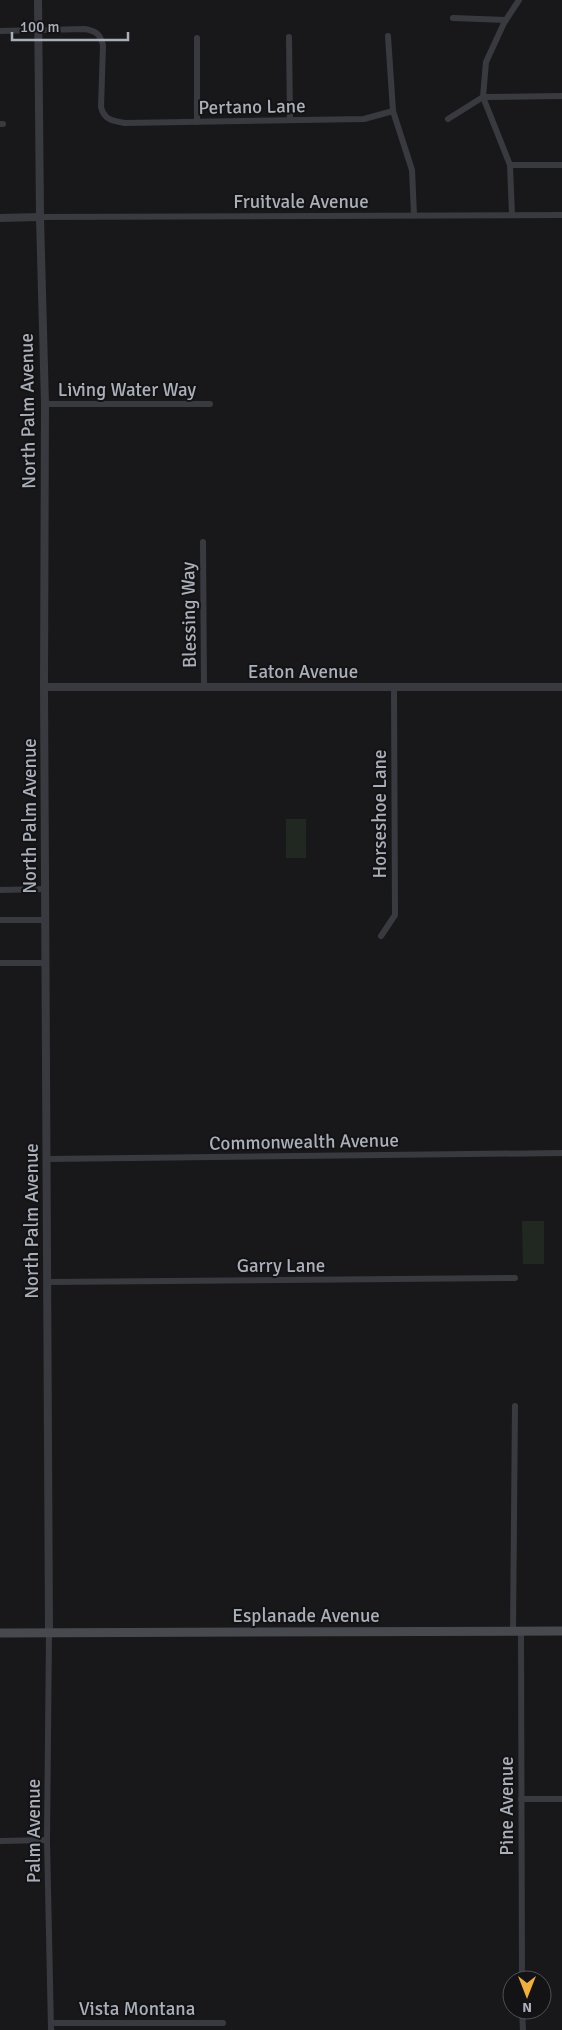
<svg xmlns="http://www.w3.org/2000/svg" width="562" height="2030" font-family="Signika,sans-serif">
  <rect width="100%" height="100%" fill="#18181a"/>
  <!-- green -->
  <g fill="#202821">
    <rect x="286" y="819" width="20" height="39"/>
    <path d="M 522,1221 L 544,1221 L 544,1264 L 523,1264 Z"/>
  </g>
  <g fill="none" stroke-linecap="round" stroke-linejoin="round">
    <!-- minor -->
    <g stroke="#393a3f" stroke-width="6">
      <path d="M 453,18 L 506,20"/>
      <path d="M 0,31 L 85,29 C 96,31 100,34 103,45 L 101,107 C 104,120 113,121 125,123 L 364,119 L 393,111"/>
      <path d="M 388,36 L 393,111 L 412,170 L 414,215"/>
      <path d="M 289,37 L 290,120"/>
      <path d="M 197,38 L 197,122"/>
      <path d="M 448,119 L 483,97 L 562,96"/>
      <path d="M 0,124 L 3,124"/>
      <path d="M 510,165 L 562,165"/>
      <path d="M 512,215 L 510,165 L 483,97 L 486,62 L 504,23 L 519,0"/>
      <path d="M 40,217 L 562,215"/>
      <path d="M 45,404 L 210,404"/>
      <path d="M 203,542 L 204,687"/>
      <path d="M 0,890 L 45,889"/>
      <path d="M 0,920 L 45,920"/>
      <path d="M 381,936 L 395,915 L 394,687"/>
      <path d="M 0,963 L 46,963"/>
      <path d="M 47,1159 L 562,1153"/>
      <path d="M 48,1282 L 515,1278"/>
      <path d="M 513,1631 L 515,1406"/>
      <path d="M 521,1631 L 522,1980"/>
      <path d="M 49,1633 L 47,1840 L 51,2030"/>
      <path d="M 521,1799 L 562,1799"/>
      <path d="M 0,1841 L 47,1840"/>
      <path d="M 522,2010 L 523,2030"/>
      <path d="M 51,2023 L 223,2023"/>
    </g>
    <!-- tertiary -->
    <g stroke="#393a3f" stroke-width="8">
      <path d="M 38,0 L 40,217 L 45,404 L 44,687 L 49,1633"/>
      <path d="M 0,218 L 40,217"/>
      <path d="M 44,687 L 562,687"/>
    </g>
    <!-- secondary -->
    <path stroke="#47494f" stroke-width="9" d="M 0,1633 L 562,1631"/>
  </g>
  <g text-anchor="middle" stroke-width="4" stroke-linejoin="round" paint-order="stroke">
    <!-- street labels -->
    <g font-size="19" fill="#aaafb9" stroke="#131315">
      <text transform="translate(252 106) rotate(-1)" y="7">Pertano Lane</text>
      <text x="301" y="208">Fruitvale Avenue</text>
      <text x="127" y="396">Living Water Way</text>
      <text transform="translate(27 411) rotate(-91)" y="7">North Palm Avenue</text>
      <text transform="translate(188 615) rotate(-91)" y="7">Blessing Way</text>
      <text x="303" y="678">Eaton Avenue</text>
      <text transform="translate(379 814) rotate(-90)" y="7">Horseshoe Lane</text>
      <text transform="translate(29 816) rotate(-90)" y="7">North Palm Avenue</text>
      <text transform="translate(304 1141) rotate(-1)" y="7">Commonwealth Avenue</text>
      <text transform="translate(31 1221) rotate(-90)" y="7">North Palm Avenue</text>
      <text x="281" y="1272">Garry Lane</text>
      <text x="306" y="1622">Esplanade Avenue</text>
      <text transform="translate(506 1806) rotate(-90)" y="7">Pine Avenue</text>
      <text transform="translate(33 1831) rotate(-90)" y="7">Palm Avenue</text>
      <text x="137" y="2015">Vista Montana</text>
    </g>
  </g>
  <!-- north arrow -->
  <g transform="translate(527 1995) rotate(180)"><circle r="24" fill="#131315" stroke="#4f5157"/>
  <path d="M0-4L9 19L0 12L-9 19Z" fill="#f0b03a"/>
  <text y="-8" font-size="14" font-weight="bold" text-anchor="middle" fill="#aaafb9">N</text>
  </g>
  <!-- scale -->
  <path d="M12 32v8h116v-8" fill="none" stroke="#aaafb9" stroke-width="2.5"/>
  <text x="20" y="32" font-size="15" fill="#aaafb9" stroke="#131315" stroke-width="4" paint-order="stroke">100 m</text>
</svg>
